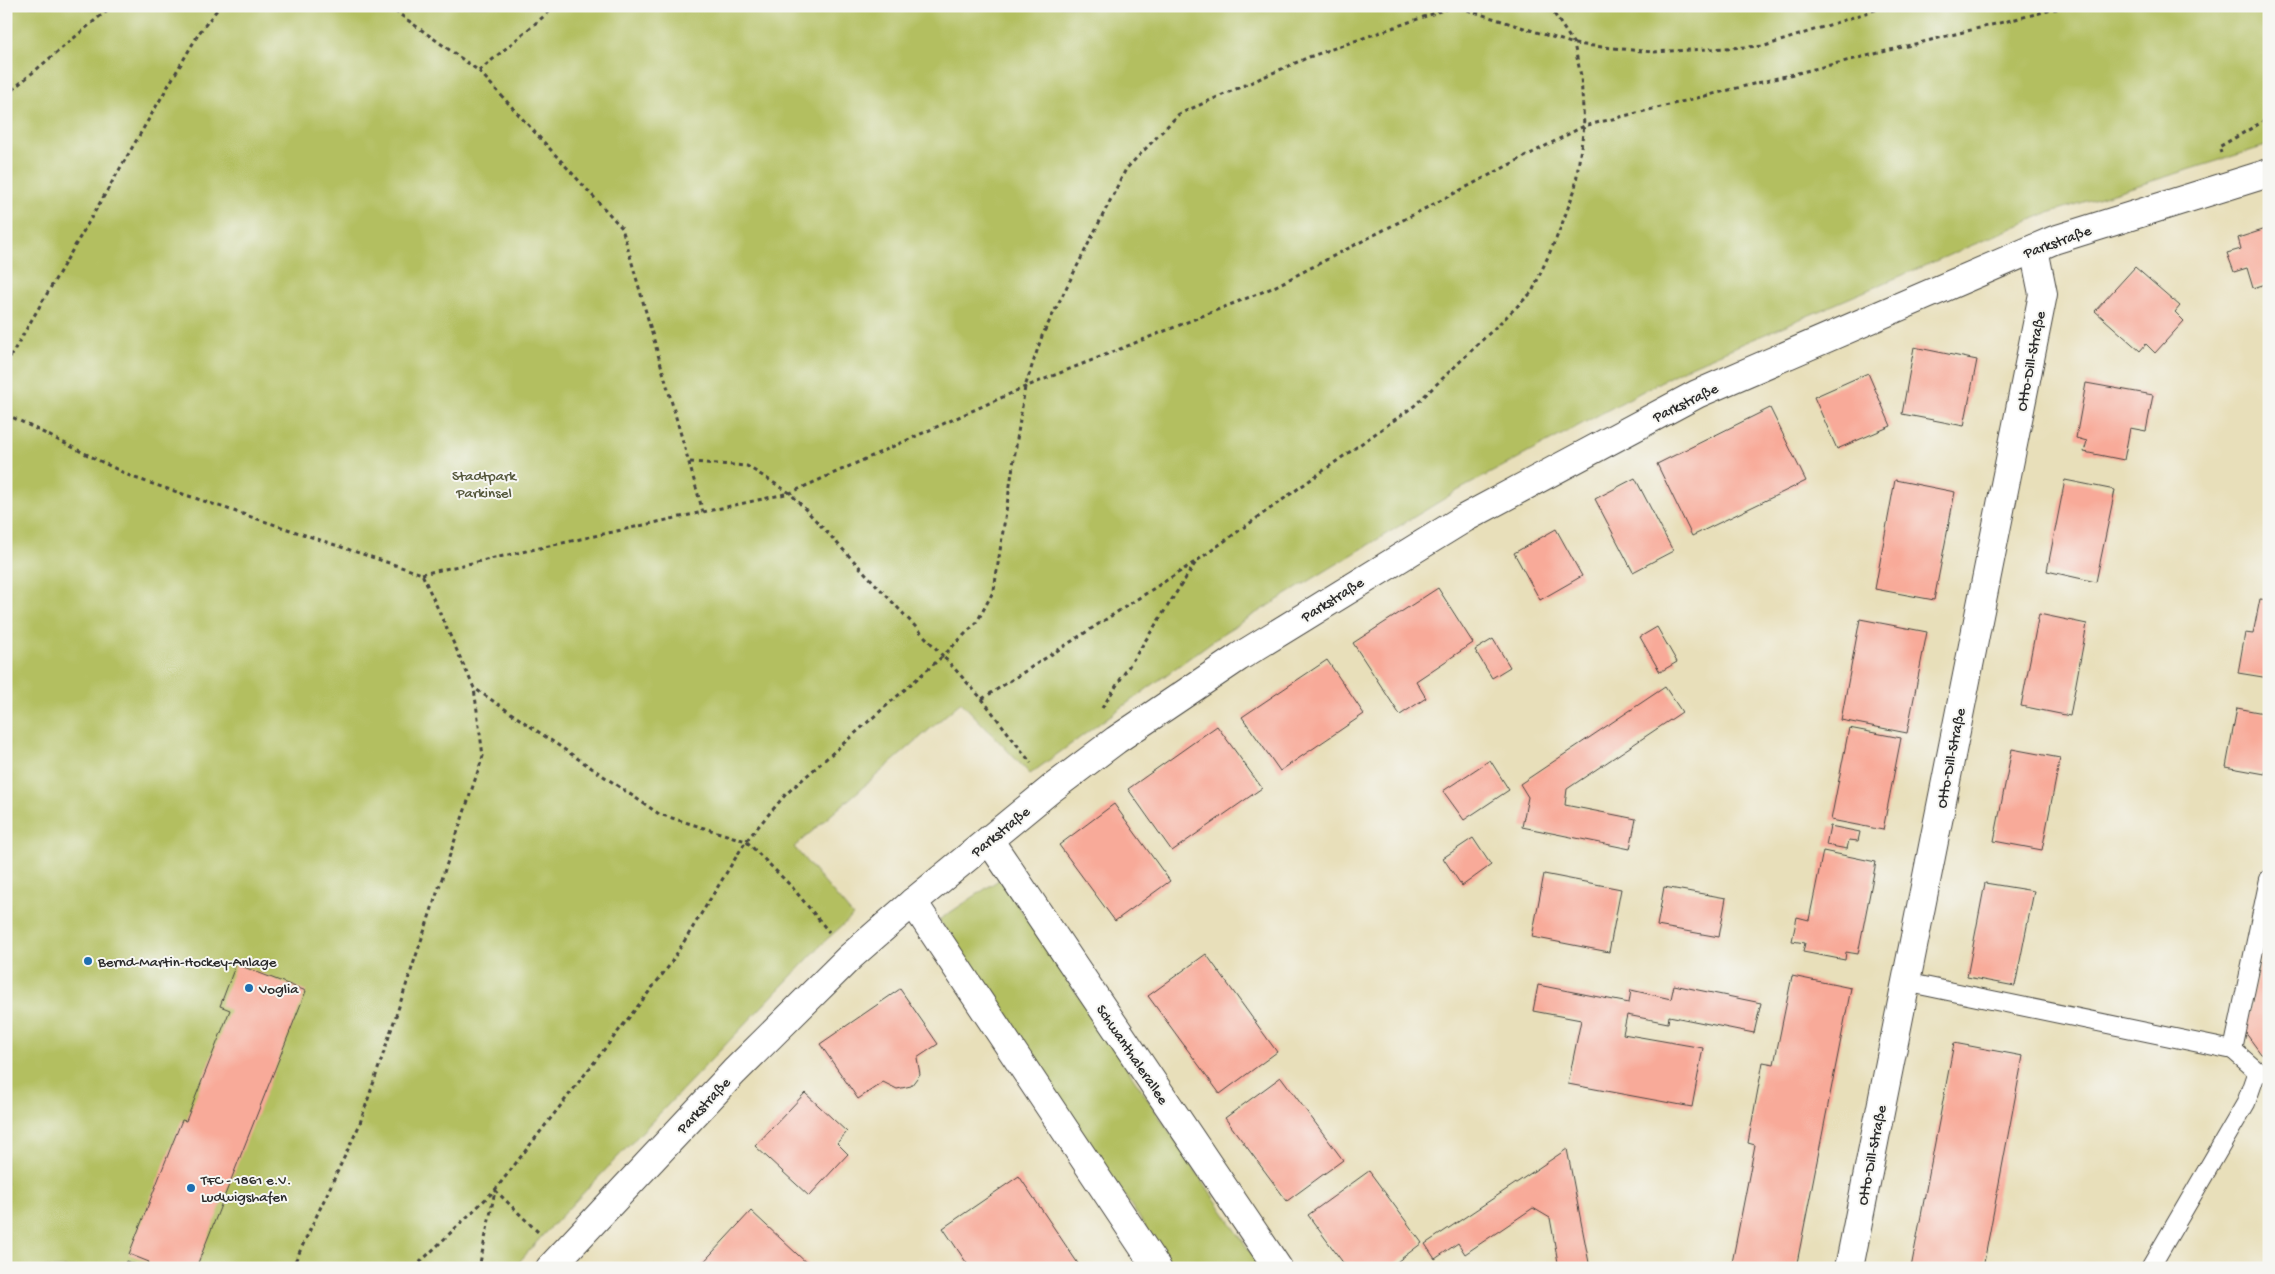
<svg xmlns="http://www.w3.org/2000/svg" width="2275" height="1274" font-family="'Gochi Hand',sans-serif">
  <rect width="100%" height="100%" fill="#f6f6f2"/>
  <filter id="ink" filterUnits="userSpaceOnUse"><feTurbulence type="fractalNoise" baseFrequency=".02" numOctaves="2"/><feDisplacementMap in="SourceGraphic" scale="10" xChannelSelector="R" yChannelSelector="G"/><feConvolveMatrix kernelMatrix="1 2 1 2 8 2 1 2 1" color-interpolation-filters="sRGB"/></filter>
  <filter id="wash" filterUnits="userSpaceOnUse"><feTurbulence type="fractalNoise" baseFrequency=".0096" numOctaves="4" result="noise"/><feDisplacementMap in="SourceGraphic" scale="20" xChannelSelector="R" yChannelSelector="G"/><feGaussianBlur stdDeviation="1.12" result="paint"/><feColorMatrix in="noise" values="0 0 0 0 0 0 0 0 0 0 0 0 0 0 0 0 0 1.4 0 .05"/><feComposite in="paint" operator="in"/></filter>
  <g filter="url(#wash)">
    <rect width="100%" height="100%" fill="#e8dfba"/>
    <!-- green -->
    <g fill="#b3bf61" stroke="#6f7546">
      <path d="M 6,6 L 2269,6 L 2269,145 L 2045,214 L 1686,368 L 1457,491 L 1225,632 L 1030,774 L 961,702 L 794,847 L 853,916 L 826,940 L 542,1236 L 514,1268 L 6,1268 Z"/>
      <path d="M 1000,879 L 1261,1268 L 1173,1268 L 939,920 Z"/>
    </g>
    <g id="blocks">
      <!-- building -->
      <g fill="#f8aa99">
        <path d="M 2269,228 L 2269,283 L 2253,288 L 2247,268 L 2234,272 L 2227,253 L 2241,249 L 2238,238 Z"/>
        <path d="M 2135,267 L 2180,306 L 2175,312 L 2184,321 L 2155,353 L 2146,344 L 2140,351 L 2095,311 Z"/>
        <path d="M 1914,347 L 1977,360 L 1964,426 L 1902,414 Z"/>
        <path d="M 1868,373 L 1891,426 L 1837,449 L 1814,397 Z"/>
        <path d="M 2086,383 L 2153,395 L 2146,431 L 2130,428 L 2124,460 L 2084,452 L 2087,441 L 2076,438 Z"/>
        <path d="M 1770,408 L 1806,481 L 1692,536 L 1657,464 Z"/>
        <path d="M 1635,478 L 1673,551 L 1633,572 L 1595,499 Z"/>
        <path d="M 1895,480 L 1955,492 L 1934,600 L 1875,589 Z"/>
        <path d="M 2065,480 L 2115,490 L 2096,582 L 2047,571 Z"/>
        <path d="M 1556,529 L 1582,576 L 1540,600 L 1514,553 Z"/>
        <path d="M 1438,588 L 1473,643 L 1416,681 L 1426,698 L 1400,715 L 1353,643 Z"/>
        <path d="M 2260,599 L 2269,600 L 2269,678 L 2238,673 L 2245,633 L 2253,634 Z"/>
        <path d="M 2039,614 L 2087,624 L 2070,716 L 2021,706 Z"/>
        <path d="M 1860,619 L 1927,632 L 1907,733 L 1841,720 Z"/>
        <path d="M 1657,627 L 1677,662 L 1660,672 L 1640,637 Z"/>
        <path d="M 1493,639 L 1510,667 L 1492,678 L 1475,650 Z"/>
        <path d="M 1327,660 L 1364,714 L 1280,771 L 1242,717 Z"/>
        <path d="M 1665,687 L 1682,712 L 1567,789 L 1565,805 L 1636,819 L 1630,849 L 1522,827 L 1528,797 L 1520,784 Z"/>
        <path d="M 2237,708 L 2269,714 L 2269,754 L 2265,774 L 2226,767 Z"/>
        <path d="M 1217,726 L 1262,788 L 1172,851 L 1128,789 Z"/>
        <path d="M 1849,728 L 1901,738 L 1883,830 L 1831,820 Z"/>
        <path d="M 2012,749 L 2060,758 L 2042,850 L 1994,841 Z"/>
        <path d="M 1490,760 L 1509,790 L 1464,820 L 1443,791 Z"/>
        <path d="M 1114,804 L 1170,881 L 1115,921 L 1059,845 Z"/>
        <path d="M 1830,826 L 1860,832 L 1858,841 L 1849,840 L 1847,849 L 1826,845 Z"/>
        <path d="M 1473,838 L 1491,865 L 1462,886 L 1443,858 Z"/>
        <path d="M 1823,851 L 1876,862 L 1858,954 L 1846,952 L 1845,960 L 1803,952 L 1805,943 L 1792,941 L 1797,917 L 1809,920 Z"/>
        <path d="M 1544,874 L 1621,889 L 1609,952 L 1532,937 Z"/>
        <path d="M 1985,883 L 2034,891 L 2015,986 L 1967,977 Z"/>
        <path d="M 1664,887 L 1726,898 L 1719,937 L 1657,926 Z"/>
        <path d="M 2269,920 L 2269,1056 L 2261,1054 L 2245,1032 Z"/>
        <path d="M 1206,954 L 1277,1052 L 1220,1094 L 1148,996 Z"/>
        <path d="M 236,964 L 306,991 L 196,1268 L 146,1268 L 149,1262 L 129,1254 L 173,1142 L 182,1120 L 186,1121 L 230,1010 L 220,1006 Z"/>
        <path d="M 1792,976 L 1851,988 L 1796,1268 L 1731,1268 L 1755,1145 L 1748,1143 L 1763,1062 L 1774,1064 Z"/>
        <path d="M 1538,985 L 1629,1003 L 1631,990 L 1671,999 L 1674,985 L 1761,1003 L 1754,1033 L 1669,1016 L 1668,1023 L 1627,1015 L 1623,1034 L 1703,1048 L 1692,1107 L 1568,1084 L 1581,1020 L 1533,1011 Z"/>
        <path d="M 900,989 L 938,1044 L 917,1058 L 920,1074 L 911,1086 L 897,1089 L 883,1082 L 858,1099 L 820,1044 Z"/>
        <path d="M 1954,1043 L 2023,1056 L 1983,1268 L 1911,1268 Z"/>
        <path d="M 1281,1077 L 1343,1160 L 1287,1201 L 1225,1118 Z"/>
        <path d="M 805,1093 L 847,1132 L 837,1143 L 848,1154 L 809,1196 L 755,1146 Z"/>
        <path d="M 1567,1149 L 1590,1268 L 1559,1268 L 1550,1218 L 1533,1208 L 1465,1254 L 1458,1243 L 1435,1259 L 1425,1244 Z"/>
        <path d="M 1369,1171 L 1422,1243 L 1389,1268 L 1347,1268 L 1308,1215 Z"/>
        <path d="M 1019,1176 L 1081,1268 L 970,1268 L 943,1228 Z"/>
        <path d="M 751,1211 L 812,1268 L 698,1268 Z"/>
        <path d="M 126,1261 L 144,1268 L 124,1268 Z"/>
      </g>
    </g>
  </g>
  <g filter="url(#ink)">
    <use href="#blocks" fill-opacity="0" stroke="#474640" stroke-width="1"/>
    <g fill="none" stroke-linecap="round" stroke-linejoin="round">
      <defs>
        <g id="service">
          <path d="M 2269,879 L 2233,1050 L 2257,1071 L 2269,1073"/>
          <path d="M 1905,982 L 2233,1050"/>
          <path d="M 2150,1268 L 2246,1103 L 2257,1071"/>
        </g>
        <g id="minor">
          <path d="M 989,840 L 1278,1268"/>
          <path d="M 913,902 L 1157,1268"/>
          <path d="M 550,1268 L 734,1072 L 850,957 L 913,902 L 1051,789 L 1116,740 L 1239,657 L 1465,518 L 1697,394 L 2054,240 L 2269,173"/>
          <path d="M 1849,1268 L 2043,294 L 2034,249"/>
        </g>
      </defs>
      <!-- service casing -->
      <use href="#service" stroke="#474640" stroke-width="20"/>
      <!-- minor casing -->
      <use href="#minor" stroke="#474640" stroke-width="30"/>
      <!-- path -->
      <g stroke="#474640" stroke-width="3" stroke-dasharray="4 4" stroke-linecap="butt">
        <path d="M 388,6 L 479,71 L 622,228 L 703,512 L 422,574"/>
        <path d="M 2043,6 L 2045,12"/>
        <path d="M 479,71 L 556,6"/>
        <path d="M 6,95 L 112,6"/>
        <path d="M 2221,153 L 2219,147 L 2269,118"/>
        <path d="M 6,364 L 199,33 L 220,6"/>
        <path d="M 6,414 L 132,477 L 422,574 L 474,688 L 659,814 L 746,841 L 792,887 L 829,932"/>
        <path d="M 690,462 L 747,466 L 790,493 L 943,656 L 977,622 L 994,590 L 1025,387 L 1042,336 L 1126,169 L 1179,114 L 1309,57 L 1455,6 L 1574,44 L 1652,52 L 1765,46 L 1887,6"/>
        <path d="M 703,512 L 790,493 L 1025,387 L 1272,288 L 1584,126 L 2068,6"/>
        <path d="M 982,699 L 1031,763"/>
        <path d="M 1102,708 L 1196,562"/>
        <path d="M 495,1190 L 538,1232"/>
        <path d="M 292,1268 L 359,1126 L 483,756 L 474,688"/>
        <path d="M 414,1268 L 495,1190 L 669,966 L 746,841 L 786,794 L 943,656 L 982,699 L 1198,560 L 1414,406 L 1532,292 L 1559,232 L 1575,189 L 1584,126 L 1581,76 L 1574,44 L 1549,6"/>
        <path d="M 476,1268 L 480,1263 L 495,1191"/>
      </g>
      <!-- service -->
      <use href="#service" stroke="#fff" stroke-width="18"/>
      <!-- minor -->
      <use href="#minor" stroke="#fff" stroke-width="28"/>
    </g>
  </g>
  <!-- markers -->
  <g fill="#1f6fb2" stroke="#f6f6f2" stroke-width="2">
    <circle cx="88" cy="961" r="5"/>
    <circle cx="249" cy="988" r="5"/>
    <circle cx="191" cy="1188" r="5"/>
  </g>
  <g text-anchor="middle" stroke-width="4" stroke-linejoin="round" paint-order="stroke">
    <!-- street labels -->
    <g font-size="15" fill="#2b2b2b" stroke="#f6f6f2">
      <text transform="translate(2057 241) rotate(-20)" y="5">Parkstraße</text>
      <text transform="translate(2030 361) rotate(-79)" y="5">Otto-Dill-Straße</text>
      <text transform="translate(1685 402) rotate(-26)" y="5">Parkstraße</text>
      <text transform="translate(1332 599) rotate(-32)" y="5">Parkstraße</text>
      <text transform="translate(1950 758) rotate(-79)" y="5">Otto-Dill-Straße</text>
      <text transform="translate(1000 831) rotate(-39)" y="5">Parkstraße</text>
      <text transform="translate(1133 1054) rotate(56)" y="5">Schwanthalerallee</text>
      <text transform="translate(703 1105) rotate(-47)" y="5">Parkstraße</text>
      <text transform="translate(1871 1155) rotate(-79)" y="5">Otto-Dill-Straße</text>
    </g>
    <!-- park labels -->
    <g font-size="15" fill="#54573b" stroke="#f6f6f2">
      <text x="484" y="480">Stadtpark<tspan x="484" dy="17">Parkinsel</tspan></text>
    </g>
    <!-- poi labels -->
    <g font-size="15" fill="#2b2b2b" stroke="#f6f6f2" text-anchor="start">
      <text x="98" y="966">Bernd-Martin-Hockey-Anlage</text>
      <text x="259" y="993">Voglia</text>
      <text x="201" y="1184">TFC - 1861 e.V.<tspan x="201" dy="17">Ludwigshafen</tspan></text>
    </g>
  </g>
  <!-- margin -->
  <rect width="2275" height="1274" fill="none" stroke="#f6f6f2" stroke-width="25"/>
</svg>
